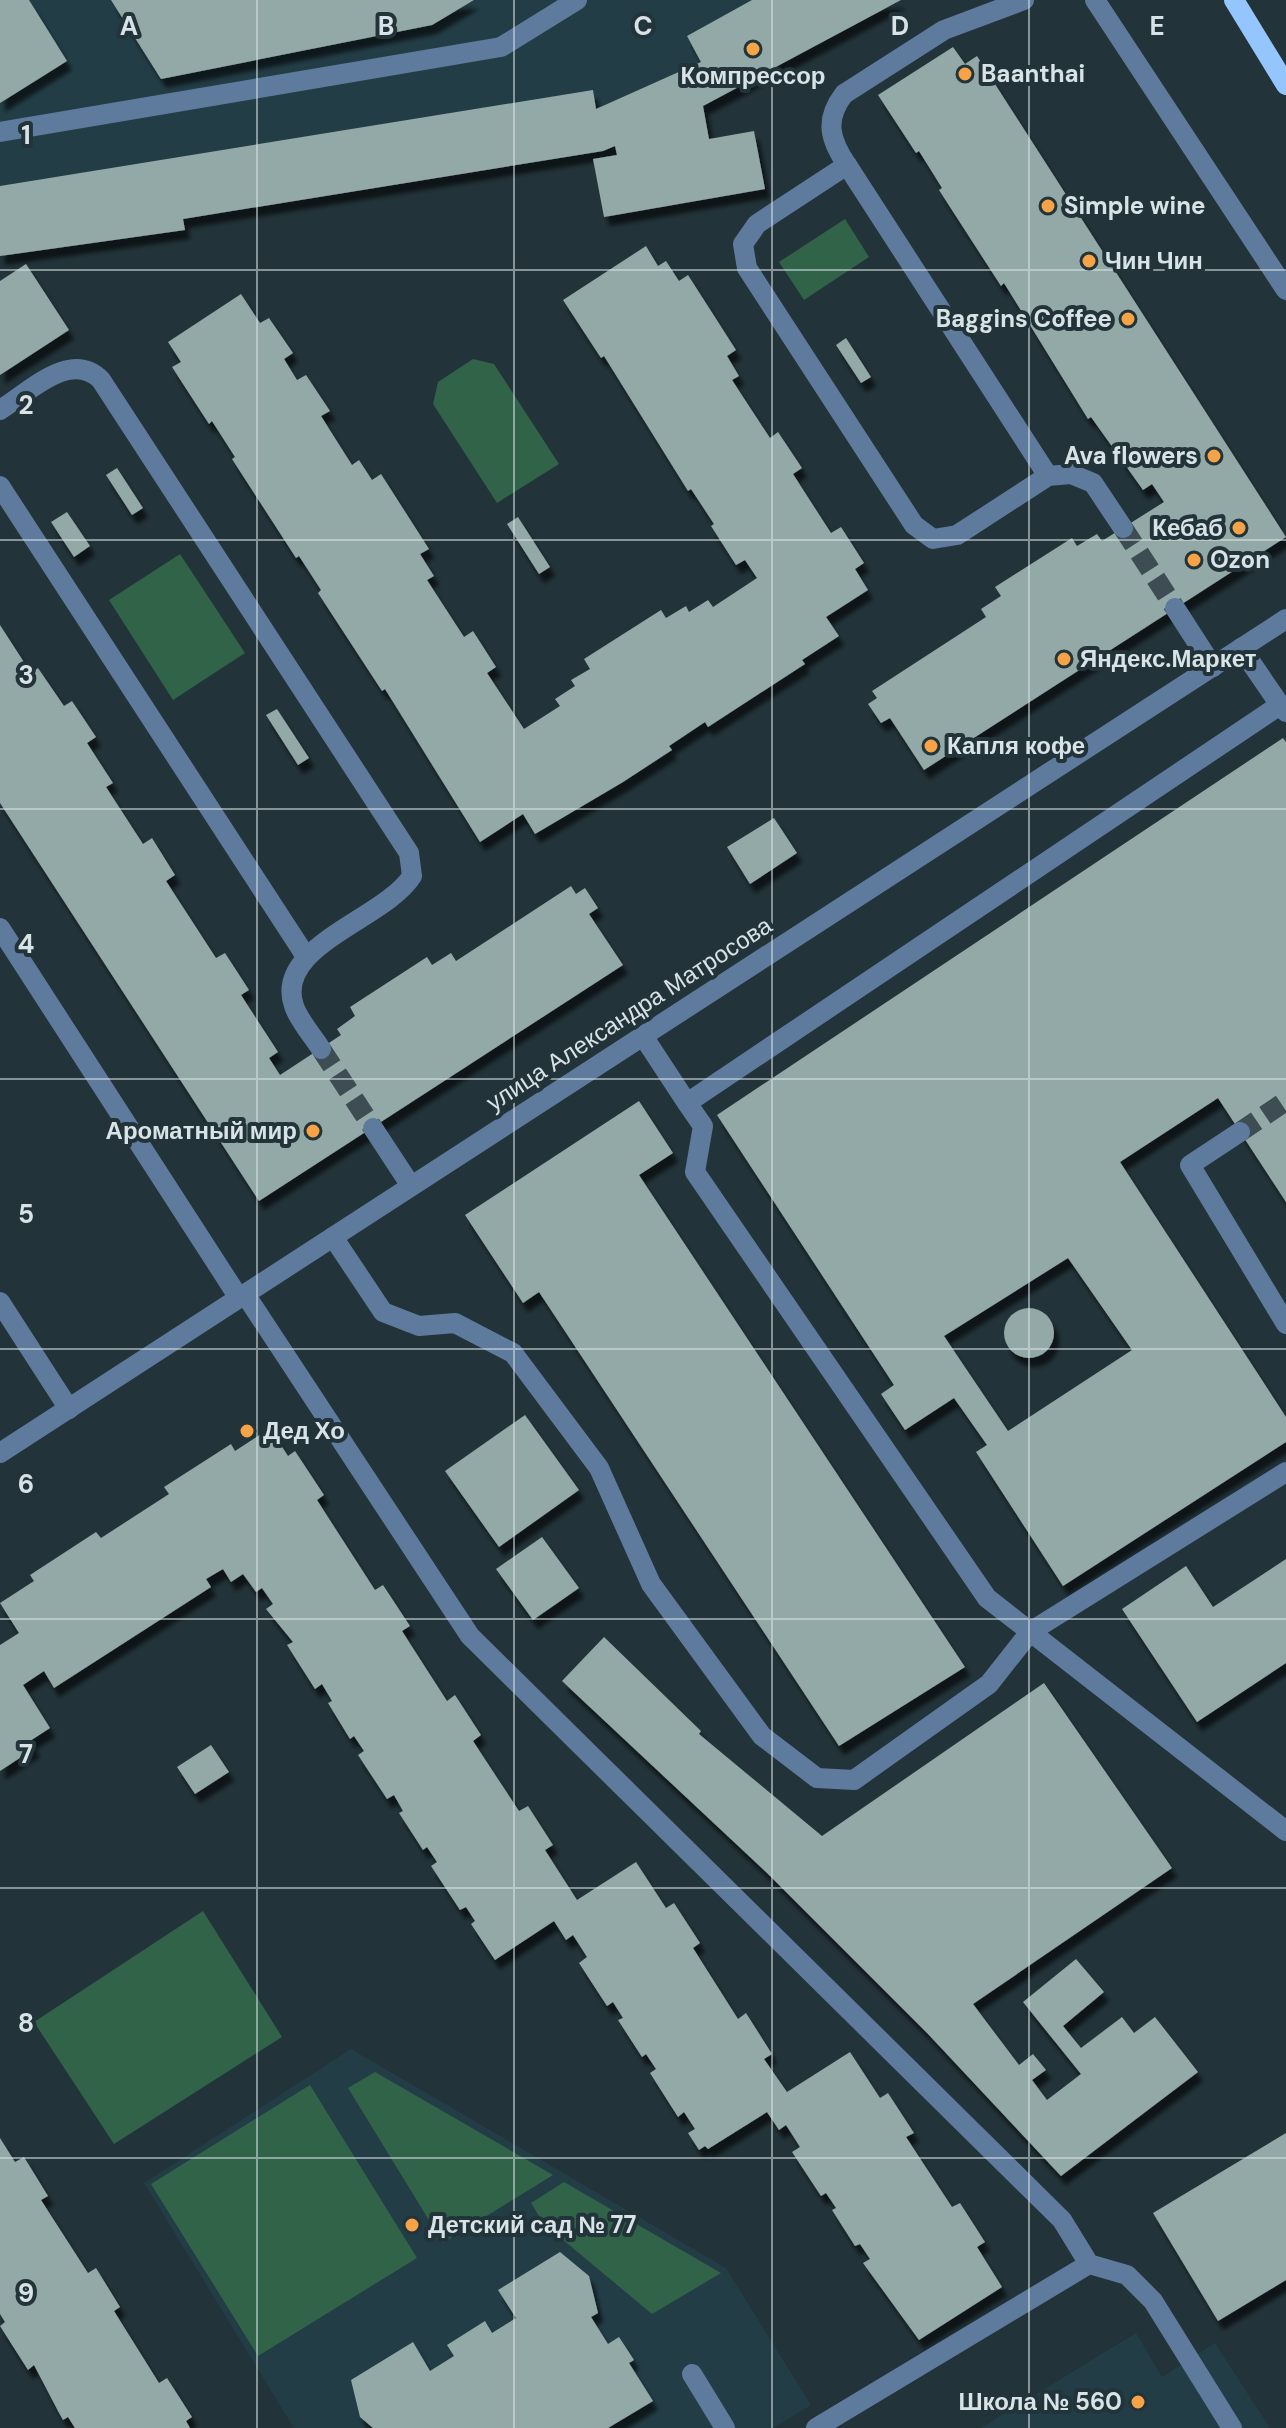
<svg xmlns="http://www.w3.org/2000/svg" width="1286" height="2428" font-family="'DM Sans',sans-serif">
  <defs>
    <filter id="shadow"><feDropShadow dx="5" dy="9" stdDeviation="2" flood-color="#0009"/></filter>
  </defs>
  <rect width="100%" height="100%" fill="#223339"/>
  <!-- built -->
  <g fill="#233d46">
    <path d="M 0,0 L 901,0 L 720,98 L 603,151 L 184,219 L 185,230 L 0,256 Z"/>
    <path d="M 351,2049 L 726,2268 L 811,2405 L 773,2428 L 294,2428 L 144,2183 Z"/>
    <path d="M 1136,2333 L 1162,2377 L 1215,2343 L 1270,2428 L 981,2428 Z"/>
  </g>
  <!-- green -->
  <g fill="#306348">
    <path d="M 845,219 L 869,257 L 804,300 L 779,262 Z"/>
    <path d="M 473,359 L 494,364 L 559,464 L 497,503 L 433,404 L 438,382 Z"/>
    <path d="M 180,554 L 245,653 L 173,700 L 109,600 Z"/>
    <path d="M 203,1911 L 282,2037 L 114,2144 L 34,2022 Z"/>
    <path d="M 375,2072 L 553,2175 L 443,2243 L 348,2088 Z"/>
    <path d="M 310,2085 L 417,2258 L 258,2356 L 151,2184 Z"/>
    <path d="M 564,2182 L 721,2273 L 652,2314 L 544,2224 L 531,2203 Z"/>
  </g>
  <!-- building -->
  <g fill="#92a9a7" fill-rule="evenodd" filter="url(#shadow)">
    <path d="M 0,0 L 29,0 L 67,61 L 0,103 Z"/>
    <path d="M 111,0 L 474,0 L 432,25 L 161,79 Z"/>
    <path d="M 752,0 L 901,0 L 703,106 L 709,139 L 754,131 L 765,189 L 604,217 L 593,159 L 617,155 L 615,146 L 603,151 L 183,219 L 185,230 L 0,256 L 0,186 L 593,90 L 596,109 L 701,62 L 687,36 Z"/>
    <path d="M 953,47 L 965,64 L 977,56 L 1286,537 L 924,770 L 890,718 L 881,723 L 868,704 L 877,698 L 872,691 L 986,617 L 981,609 L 1001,596 L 995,587 L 1072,538 L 1077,546 L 1097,534 L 1102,541 L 1164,502 L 1152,484 L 1143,490 L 1091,417 L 1088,419 L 1004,283 L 1001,286 L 939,190 L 942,188 L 919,151 L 916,153 L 878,95 Z"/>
    <path d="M 646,246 L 658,266 L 666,261 L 679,281 L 688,275 L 736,350 L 727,356 L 739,376 L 732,380 L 770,438 L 778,432 L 802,468 L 793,474 L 831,533 L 841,527 L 864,563 L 855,569 L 868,590 L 826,617 L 839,636 L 802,660 L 805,664 L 708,727 L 705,722 L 669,746 L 672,750 L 623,782 L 535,834 L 523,814 L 480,842 L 385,689 L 382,691 L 318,593 L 321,590 L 299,556 L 296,558 L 232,459 L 235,457 L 212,421 L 209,424 L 172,367 L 181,362 L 168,342 L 241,294 L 260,323 L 269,318 L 293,353 L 284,359 L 297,380 L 306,375 L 330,411 L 321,416 L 352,465 L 359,460 L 372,480 L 381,474 L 429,549 L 420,554 L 434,576 L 427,580 L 464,637 L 473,631 L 496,667 L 487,673 L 524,729 L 560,706 L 555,699 L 575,686 L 571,680 L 590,669 L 584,659 L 661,610 L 666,618 L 686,606 L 689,612 L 708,600 L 713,607 L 757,578 L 745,560 L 736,565 L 711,526 L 714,524 L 691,489 L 688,491 L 604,356 L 601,358 L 563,300 Z"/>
    <path d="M 26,264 L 69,330 L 0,375 L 0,281 Z"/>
    <path d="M 846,338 L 871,377 L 861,383 L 836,345 Z"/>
    <path d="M 117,468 L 143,508 L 132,515 L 106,475 Z"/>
    <path d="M 67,512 L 90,546 L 74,557 L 51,522 Z"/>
    <path d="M 518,517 L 550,567 L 539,574 L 507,524 Z"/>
    <path d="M 0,625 L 31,673 L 38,668 L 64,706 L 72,701 L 96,737 L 87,743 L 113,783 L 106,787 L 143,844 L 152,838 L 175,875 L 166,881 L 216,958 L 225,953 L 249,990 L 241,995 L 278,1052 L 269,1058 L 280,1075 L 341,1035 L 337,1029 L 355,1016 L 350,1007 L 427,957 L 432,965 L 451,953 L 456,961 L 571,886 L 576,894 L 585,888 L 598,908 L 589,914 L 623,965 L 259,1201 L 0,803 Z"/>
    <path d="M 277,709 L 309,758 L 298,765 L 266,715 Z"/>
    <path d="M 1283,738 L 1286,742 L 1286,1202 L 1218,1098 L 1120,1162 L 1286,1417 L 1286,1442 L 1063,1586 L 976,1452 L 987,1445 L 954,1398 L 905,1430 L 881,1394 L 894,1385 L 717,1115 ZM 1068,1258 L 1132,1350 L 1008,1431 L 944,1336 Z"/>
    <path d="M 774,818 L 797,853 L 750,884 L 727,847 Z"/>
    <path d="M 639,1101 L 673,1153 L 639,1175 L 965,1667 L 839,1746 L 539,1292 L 523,1303 L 465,1215 Z"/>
    <circle cx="1029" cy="1333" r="25"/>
    <path d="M 525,1415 L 579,1490 L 499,1547 L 445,1471 Z"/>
    <path d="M 270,1428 L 288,1456 L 295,1451 L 324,1495 L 317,1500 L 375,1590 L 383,1585 L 410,1626 L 402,1631 L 447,1701 L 455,1695 L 481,1735 L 473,1741 L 519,1811 L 528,1806 L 553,1845 L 545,1850 L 577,1900 L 636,1862 L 666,1908 L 674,1903 L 700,1943 L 693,1948 L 738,2019 L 746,2013 L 772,2054 L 764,2059 L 787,2092 L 850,2052 L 880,2098 L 888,2093 L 914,2133 L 906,2137 L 952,2207 L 960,2203 L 985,2242 L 977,2247 L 1002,2287 L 919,2340 L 863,2263 L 870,2259 L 860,2244 L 855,2246 L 832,2210 L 836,2208 L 826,2193 L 821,2196 L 792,2152 L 800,2147 L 786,2125 L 779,2130 L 767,2112 L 708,2149 L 705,2146 L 699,2150 L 688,2133 L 695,2129 L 684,2112 L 678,2117 L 650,2073 L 656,2069 L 646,2054 L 642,2057 L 618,2020 L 623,2018 L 613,2002 L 607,2006 L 579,1963 L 587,1957 L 573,1935 L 566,1940 L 554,1921 L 495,1960 L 471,1924 L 475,1921 L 466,1907 L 460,1910 L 431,1866 L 437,1862 L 427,1847 L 423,1850 L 399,1813 L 403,1811 L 394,1795 L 387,1799 L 358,1755 L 364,1751 L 354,1736 L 350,1739 L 328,1703 L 332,1701 L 322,1684 L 315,1689 L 287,1645 L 293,1642 L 266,1609 L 273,1604 L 262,1588 L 256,1592 L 243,1574 L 231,1582 L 223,1569 L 206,1579 L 211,1587 L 54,1688 L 44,1671 L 23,1685 L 50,1728 L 30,1741 L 35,1748 L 0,1771 L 0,1645 L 19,1633 L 0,1603 L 34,1581 L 30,1575 L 96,1532 L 101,1538 L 169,1494 L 164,1487 L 231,1444 L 235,1451 Z"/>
    <path d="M 542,1537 L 579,1588 L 533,1620 L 496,1569 Z"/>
    <path d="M 1286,1559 L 1286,1663 L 1197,1722 L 1122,1609 L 1186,1566 L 1213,1607 Z"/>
    <path d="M 604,1637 L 701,1731 L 699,1734 L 822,1836 L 1044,1683 L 1172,1868 L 973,2004 L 1019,2065 L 1033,2054 L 1046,2070 L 1032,2080 L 1047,2100 L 1081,2074 L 1023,2002 L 1076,1959 L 1104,1992 L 1063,2026 L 1081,2048 L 1122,2017 L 1134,2033 L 1155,2017 L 1198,2072 L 1061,2176 L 928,2034 L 767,1873 L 562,1681 Z"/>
    <path d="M 211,1745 L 229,1772 L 195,1794 L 177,1767 Z"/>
    <path d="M 1286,2133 L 1286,2280 L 1218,2321 L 1153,2213 Z"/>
    <path d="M 0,2138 L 15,2162 L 24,2157 L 48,2196 L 41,2200 L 88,2273 L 96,2268 L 120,2307 L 114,2311 L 159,2383 L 167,2378 L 192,2417 L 186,2421 L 190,2428 L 75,2428 L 68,2417 L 63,2420 L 58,2411 L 34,2365 L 28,2370 L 0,2326 L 5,2322 L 0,2314 Z"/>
    <path d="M 560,2252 L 589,2276 L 598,2313 L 591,2317 L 608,2344 L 619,2337 L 634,2360 L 629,2363 L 653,2401 L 608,2428 L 373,2428 L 360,2417 L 351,2380 L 413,2342 L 430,2371 L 454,2356 L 447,2345 L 485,2321 L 492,2333 L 516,2318 L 498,2290 Z"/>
  </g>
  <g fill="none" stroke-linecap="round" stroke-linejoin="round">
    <!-- minor-tunnel -->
    <g stroke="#3d4d53" stroke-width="20" stroke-dasharray="20 10" stroke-linecap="butt">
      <path d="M 1123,528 L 1175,608"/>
      <path d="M 321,1049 L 373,1128"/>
      <path d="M 1240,1132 L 1286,1101"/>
    </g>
    <!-- minor -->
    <g stroke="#5e7b9d" stroke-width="20">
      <path d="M 1095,0 L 1286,290"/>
      <path d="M 0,132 L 501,47 L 577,0"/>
      <path d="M 847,165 C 830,140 824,120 844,94 L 944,30 L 1024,0"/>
      <path d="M 0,410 C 29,392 71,349 101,380 L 409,853 L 412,876 C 385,919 273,946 294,1006 C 299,1021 313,1036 321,1049"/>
      <path d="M 1048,476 L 847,165 L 757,224 L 743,244 L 747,268 L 914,525 L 933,539 L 957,535 L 1048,476 L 1071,474 L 1093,483 L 1123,528"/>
      <path d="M 0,486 L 305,955"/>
      <path d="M 1175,608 L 1213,667"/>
      <path d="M 1241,648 L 1280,705"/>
      <path d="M 1286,712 L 1280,705 L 687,1103 L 703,1126 L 695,1172 L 987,1598 L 1286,1831"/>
      <path d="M 0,928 L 239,1298"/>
      <path d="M 643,1036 L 687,1103"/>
      <path d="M 373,1128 L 411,1186"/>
      <path d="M 1240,1132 L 1190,1165 L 1286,1324"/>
      <path d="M 333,1237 L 383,1312 L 419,1326 L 455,1323 L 513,1353 L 599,1468 L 651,1584 L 762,1736 L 817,1778 L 854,1780 L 989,1684 L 1030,1632 L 1286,1472"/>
      <path d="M 245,1294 L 470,1636 L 1062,2220 L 1089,2264 L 1127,2275 L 1153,2301 L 1232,2428"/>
      <path d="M 0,1302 L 69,1409"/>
      <path d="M 0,1453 L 1286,619"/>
      <path d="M 692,2374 L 725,2428"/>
      <path d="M 816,2428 L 1089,2264"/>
    </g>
    <!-- major -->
    <path stroke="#95c5fd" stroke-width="20" d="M 1234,0 L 1286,85"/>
  </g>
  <!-- grid -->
  <path fill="none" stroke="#d8e3e7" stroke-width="2" stroke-opacity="0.55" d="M 257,0 L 257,2428M 514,0 L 514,2428M 772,0 L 772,2428M 1029,0 L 1029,2428M 0,270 L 1286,270M 0,540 L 1286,540M 0,809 L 1286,809M 0,1079 L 1286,1079M 0,1349 L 1286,1349M 0,1619 L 1286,1619M 0,1888 L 1286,1888M 0,2158 L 1286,2158"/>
  <!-- markers -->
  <g fill="#f6a247" stroke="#223339" stroke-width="3">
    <circle cx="753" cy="49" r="8"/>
    <circle cx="965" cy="74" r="8"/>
    <circle cx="1048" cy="206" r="8"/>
    <circle cx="1089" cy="261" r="8"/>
    <circle cx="1128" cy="319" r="8"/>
    <circle cx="1214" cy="456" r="8"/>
    <circle cx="1239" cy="528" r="8"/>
    <circle cx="1194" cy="560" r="8"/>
    <circle cx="1064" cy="659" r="8"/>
    <circle cx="931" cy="746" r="8"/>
    <circle cx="313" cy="1131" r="8"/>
    <circle cx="247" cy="1431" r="8"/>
    <circle cx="412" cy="2225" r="8"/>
    <circle cx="1138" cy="2402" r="8"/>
  </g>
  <g text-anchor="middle" stroke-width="8" stroke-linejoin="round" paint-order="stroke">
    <!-- poi labels -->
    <g font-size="24" font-weight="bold" fill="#d8e3e7" stroke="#223339" text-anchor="start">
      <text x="981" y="82">Baanthai</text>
      <text x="753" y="84" text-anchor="middle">Компрессор</text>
      <text x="1064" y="214">Simple wine</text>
      <text x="1105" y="269">Чин Чин</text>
      <text x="1112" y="327" text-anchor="end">Baggins Coffee</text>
      <text x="1198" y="464" text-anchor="end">Ava flowers</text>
      <text x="1223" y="536" text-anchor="end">Кебаб</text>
      <text x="1210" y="568">Ozon</text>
      <text x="1080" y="667">Яндекс.Маркет</text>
      <text x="947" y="754">Капля кофе</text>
      <text x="297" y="1139" text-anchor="end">Ароматный мир</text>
      <text x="263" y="1439">Дед Хо</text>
      <text x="428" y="2233">Детский сад № 77</text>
      <text x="1122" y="2410" text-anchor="end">Школа № 560</text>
    </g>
    <!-- street labels -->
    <g font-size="24" fill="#d8e3e7" stroke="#223339">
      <text transform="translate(629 1014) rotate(-33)" y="8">улица Александра Матросова</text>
    </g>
  </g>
  <g font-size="26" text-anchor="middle" font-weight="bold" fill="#d8e3e7" stroke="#223339" stroke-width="8" stroke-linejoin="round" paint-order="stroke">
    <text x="129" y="35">A</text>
    <text x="386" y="35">B</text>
    <text x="643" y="35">C</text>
    <text x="900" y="35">D</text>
    <text x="1157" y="35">E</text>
    <text x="26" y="144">1</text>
    <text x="26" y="414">2</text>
    <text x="26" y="684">3</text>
    <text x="26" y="953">4</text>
    <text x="26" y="1223">5</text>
    <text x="26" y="1493">6</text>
    <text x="26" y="1763">7</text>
    <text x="26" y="2032">8</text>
    <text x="26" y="2302">9</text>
  </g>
</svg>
